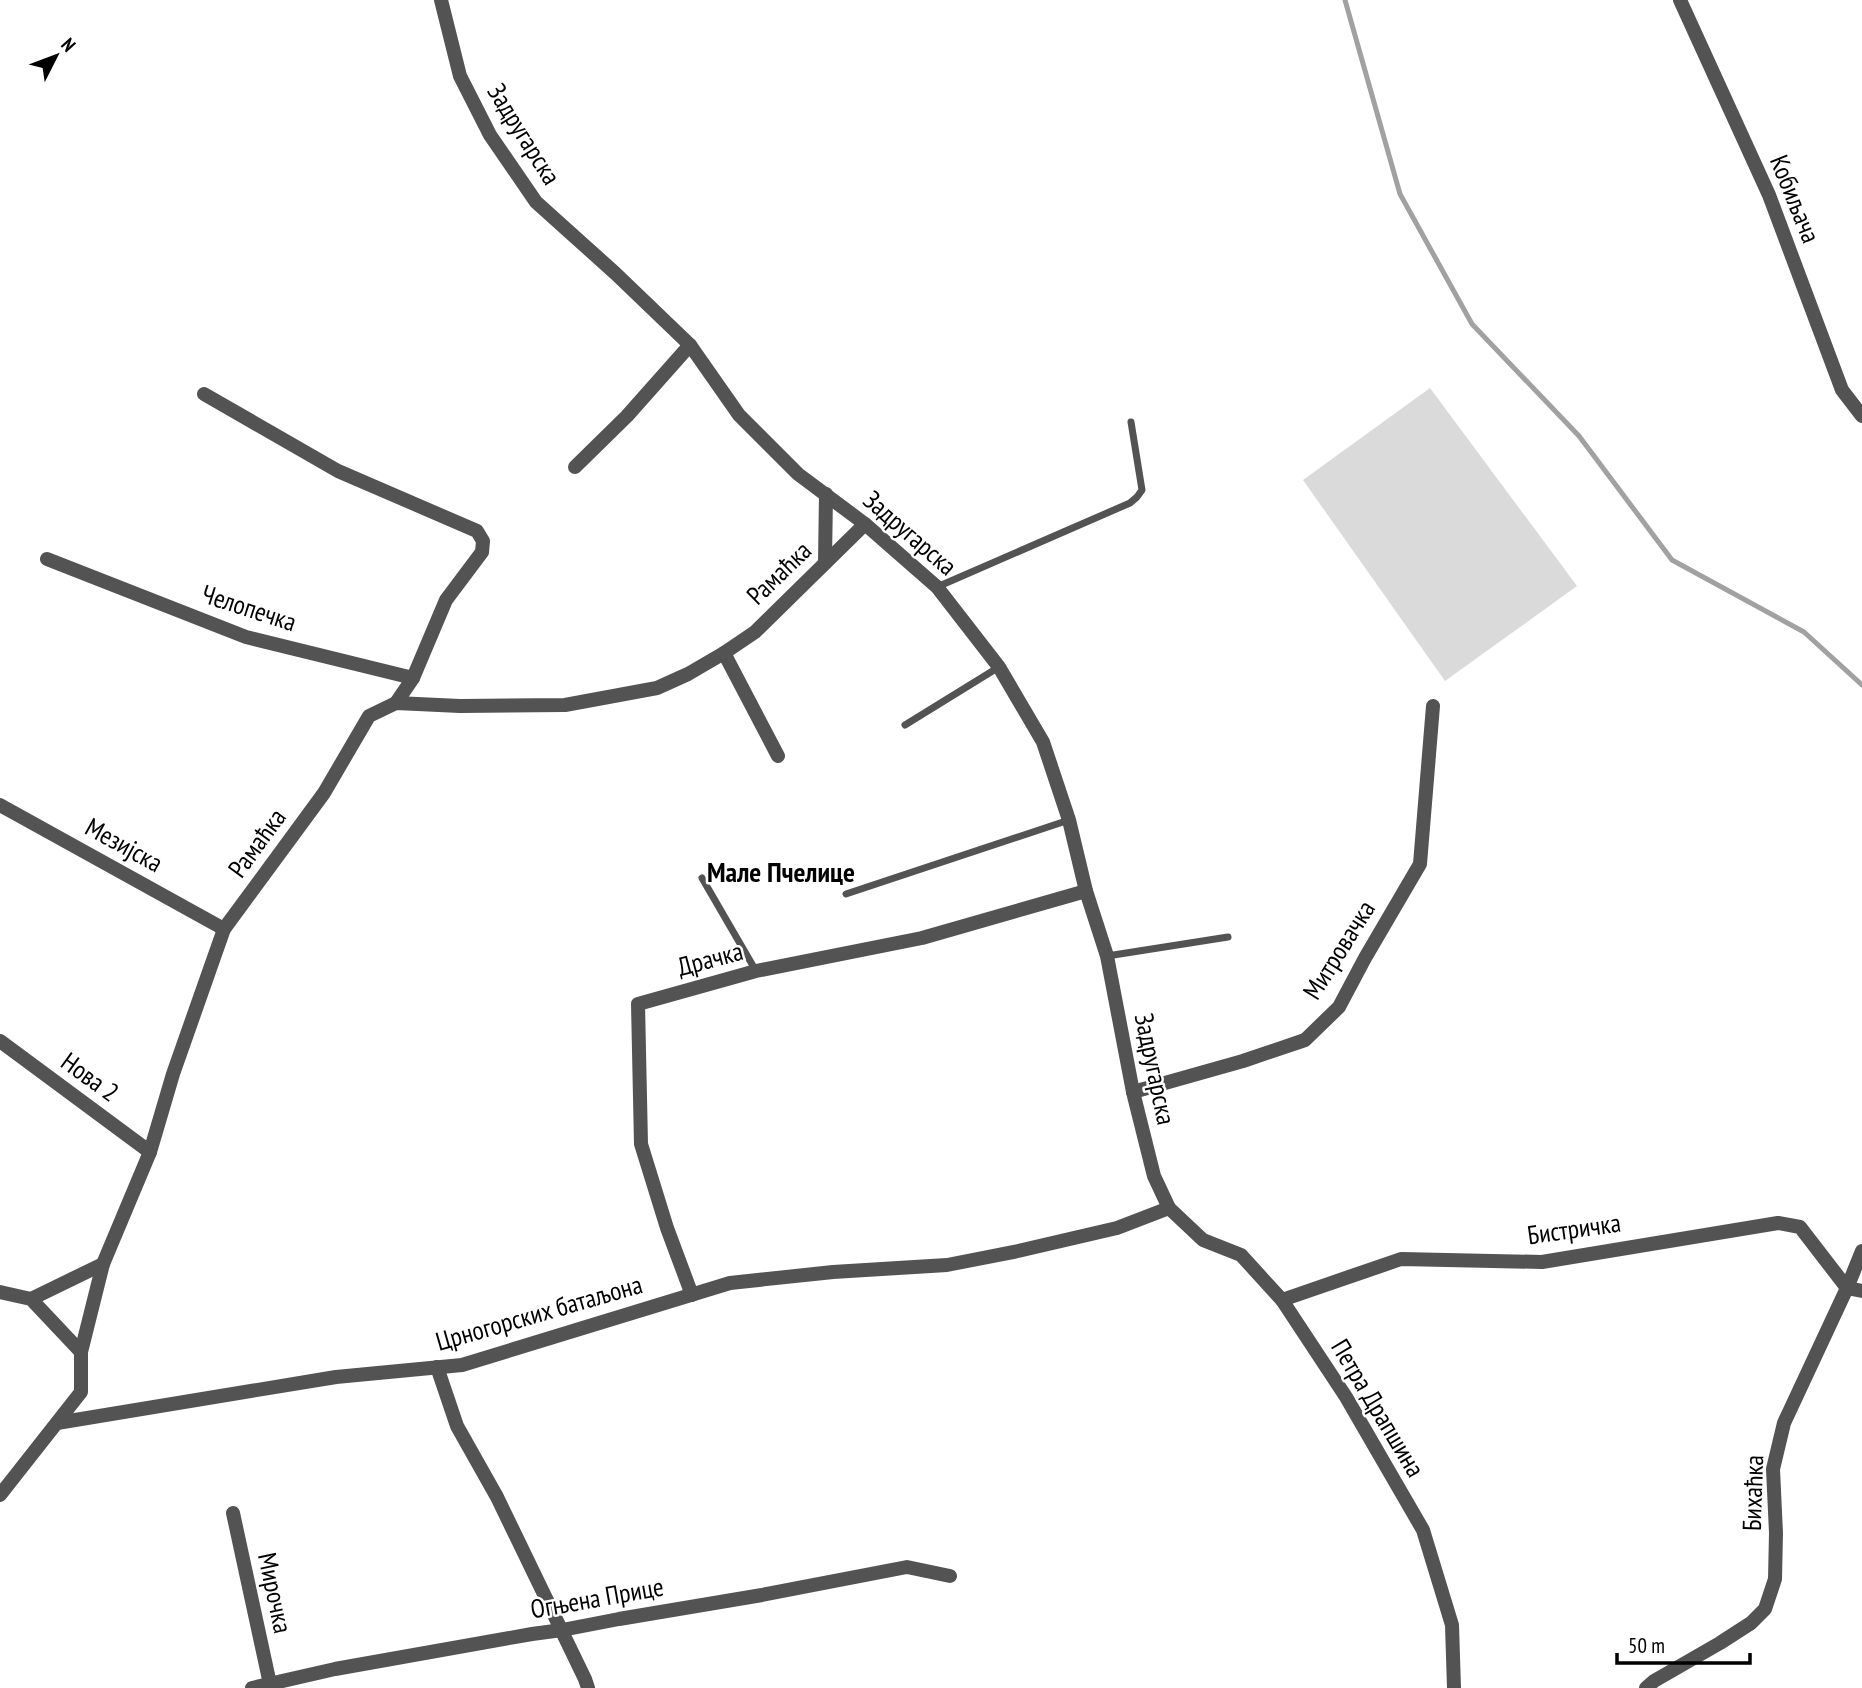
<svg xmlns="http://www.w3.org/2000/svg" width="1862" height="1688" font-family="'PT Sans Narrow',sans-serif">
  <rect width="100%" height="100%" fill="#fff"/>
  <!-- pitch -->
  <path fill="#dadada" d="M 1430,388 L 1577,586 L 1445,681 L 1303,480 Z"/>
  <g fill="none" stroke-linecap="round" stroke-linejoin="round">
    <!-- stream -->
    <path stroke="#a1a1a1" stroke-width="5" d="M 1345,0 L 1400,194 L 1472,324 L 1579,436 L 1672,560 L 1804,632 L 1862,685"/>
    <!-- service -->
    <g stroke="#535353" stroke-width="7">
      <path d="M 937,587 L 1130,503 L 1137,497 L 1142,490 L 1131,422"/>
      <path d="M 905,725 L 999,667"/>
      <path d="M 702,878 L 756,971"/>
      <path d="M 846,894 L 1069,820"/>
      <path d="M 1107,956 L 1228,937"/>
    </g>
    <!-- minor -->
    <g stroke="#535353" stroke-width="14">
      <path d="M 441,0 L 460,76 L 490,135 L 536,202 L 615,273 L 690,345 L 739,415 L 798,474 L 865,524 L 937,587 L 999,667 L 1043,742 L 1069,820 L 1086,891 L 1107,956 L 1133,1092 L 1154,1176 L 1169,1208 L 1203,1240 L 1241,1255 L 1282,1300 L 1346,1397 L 1423,1530 L 1452,1625 L 1454,1688"/>
      <path d="M 1680,0 L 1769,195 L 1842,390 L 1862,416"/>
      <path d="M 204,394 L 338,471 L 477,531 L 483,541 L 482,552 L 446,600 L 413,678"/>
      <path d="M 575,467 L 627,416 L 690,345"/>
      <path d="M 47,559 L 246,637 L 413,678 L 396,703"/>
      <path d="M 825,563 L 826,494"/>
      <path d="M 724,653 L 778,756"/>
      <path d="M 0,805 L 224,929"/>
      <path d="M 0,1041 L 150,1152"/>
      <path d="M 1133,1092 L 1243,1061 L 1305,1040 L 1339,1007 L 1365,958 L 1420,864 L 1433,706"/>
      <path d="M 0,1292 L 31,1299 L 81,1352"/>
      <path d="M 692,1295 L 667,1228 L 641,1144 L 638,1004 L 756,971 L 922,938 L 1086,891"/>
      <path d="M 31,1299 L 103,1264"/>
      <path d="M 1282,1300 L 1401,1259 L 1542,1262 L 1778,1223 L 1800,1227 L 1847,1288 L 1862,1291"/>
      <path d="M 437,1367 L 457,1426 L 497,1497 L 585,1679 L 588,1688"/>
      <path d="M 57,1423 L 336,1377 L 462,1365 L 730,1283 L 833,1272 L 947,1265 L 1018,1251 L 1117,1228 L 1169,1208"/>
      <path d="M 0,1495 L 81,1392 L 81,1352 L 103,1264 L 150,1152 L 173,1074 L 224,929 L 324,793 L 369,716 L 396,703 L 460,706 L 565,705 L 657,688 L 688,674 L 724,653 L 755,632 L 865,524"/>
      <path d="M 233,1513 L 270,1684"/>
      <path d="M 252,1688 L 335,1669 L 532,1634 L 562,1630 L 619,1619 L 762,1595 L 907,1567 L 950,1576"/>
    </g>
    <!-- tertiary -->
    <path stroke="#535353" stroke-width="14" d="M 1646,1688 L 1654,1681 L 1720,1643 L 1751,1623 L 1765,1609 L 1775,1579 L 1776,1533 L 1773,1469 L 1784,1423 L 1847,1288 L 1862,1251"/>
  </g>
  <g text-anchor="middle" stroke-width="5" stroke-linejoin="round" paint-order="stroke">
    <!-- street labels -->
    <g font-size="26" fill="#000" stroke="#fff">
      <text transform="translate(524 134) rotate(58)" y="9">Задругарска</text>
      <text transform="translate(1795 199) rotate(68)" y="9">Кобиљача</text>
      <text transform="translate(910 533) rotate(41)" y="9">Задругарска</text>
      <text transform="translate(779 573) rotate(-44)" y="9">Рамаћка</text>
      <text transform="translate(249 608) rotate(18)" y="9">Челопечка</text>
      <text transform="translate(257 843) rotate(-54)" y="9">Рамаћка</text>
      <text transform="translate(124 845) rotate(29)" y="9">Мезијска</text>
      <text transform="translate(1339 950) rotate(-58)" y="9">Митровачка</text>
      <text transform="translate(710 959) rotate(-15)" y="9">Драчка</text>
      <text transform="translate(1155 1069) rotate(78)" y="9">Задругарска</text>
      <text transform="translate(90 1077) rotate(36)" y="9">Нова 2</text>
      <text transform="translate(1574 1229) rotate(-8)" y="9">Бистричка</text>
      <text transform="translate(539 1313) rotate(-16)" y="9">Црногорских батаљона</text>
      <text transform="translate(1378 1408) rotate(59)" y="9">Петра Драпшина</text>
      <text transform="translate(1753 1493) rotate(-88)" y="9">Бихаћка</text>
      <text transform="translate(275 1593) rotate(78)" y="9">Мирочка</text>
      <text transform="translate(597 1598) rotate(-10)" y="9">Огњена Прице</text>
    </g>
    <!-- neighbourhood labels -->
    <g font-size="28" font-weight="bold" fill="#000" stroke="#fff">
      <text x="781" y="882">Мале Пчелице</text>
    </g>
  </g>
  <!-- north arrow -->
  <g transform="translate(56 56) rotate(48)" stroke="#ffffff" stroke-width="5" paint-order="stroke">
  <path d="M0-5L12 26L0 18L-12 26Z" fill="#000000"/>
  <text y="-10" font-size="19" font-weight="bold" text-anchor="middle" fill="#000000">N</text>
  </g>
  <!-- scale -->
  <path d="M1617 1653v10h133v-10" fill="none" stroke="#000000" stroke-width="3.5"/>
  <text x="1628" y="1653" font-size="21" fill="#000000" stroke="#ffffff" stroke-width="5" paint-order="stroke">50 m</text>
</svg>
